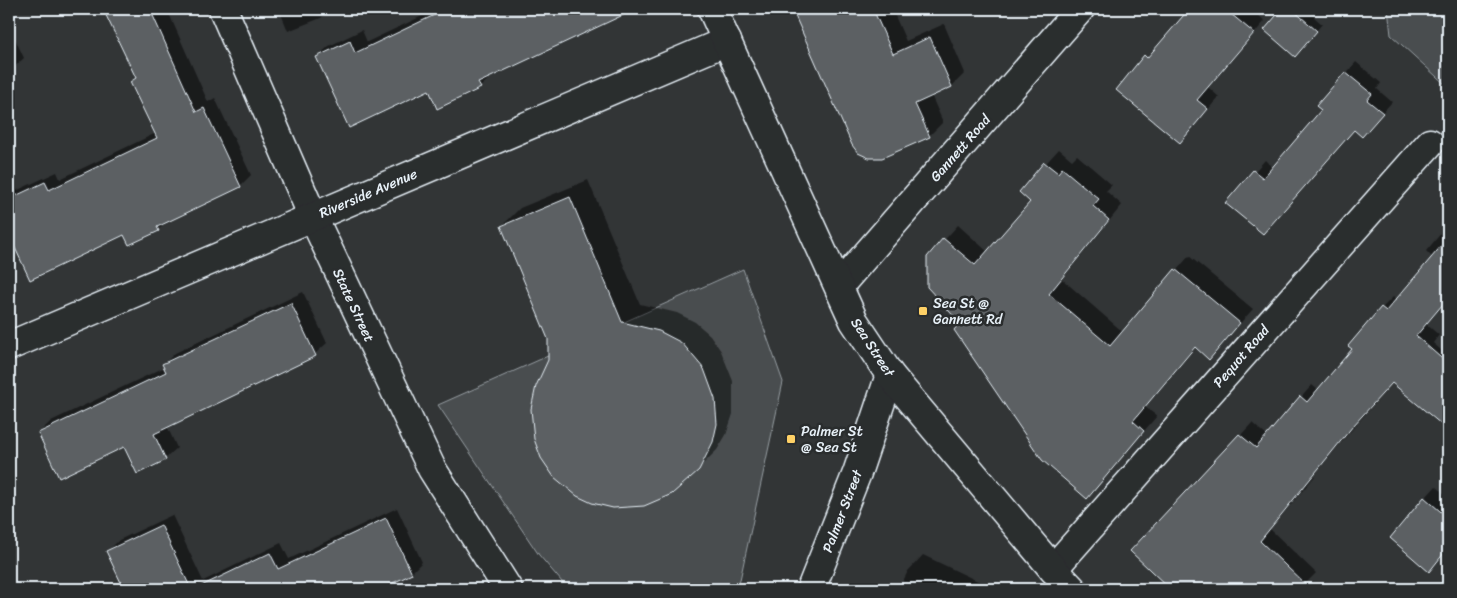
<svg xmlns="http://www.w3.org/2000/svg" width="1457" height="598" font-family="Sriracha,sans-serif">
  <rect width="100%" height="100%" fill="#323536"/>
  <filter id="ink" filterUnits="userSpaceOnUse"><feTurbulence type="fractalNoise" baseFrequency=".02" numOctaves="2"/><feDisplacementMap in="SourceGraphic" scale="10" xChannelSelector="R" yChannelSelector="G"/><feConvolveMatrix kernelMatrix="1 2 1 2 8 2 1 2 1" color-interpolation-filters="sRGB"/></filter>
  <g filter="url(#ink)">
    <!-- green -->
    <g fill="#494d4f" stroke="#989fa4">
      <path d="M 1388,9 L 1448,9 L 1448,87 L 1391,35 Z"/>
      <path d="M 743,269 L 783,382 L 738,589 L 568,589 L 539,555 L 438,405 Z"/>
    </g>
    <!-- shadow -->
    <g fill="#0007">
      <path d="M 103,9 L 167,9 L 208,102 L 215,98 L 251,175 L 240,186 L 168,220 L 158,230 L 125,233 L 30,278 L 9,233 L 9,194 L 57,172 L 60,179 L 156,133 L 131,82 L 137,76 Z"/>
      <path d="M 279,9 L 326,9 L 328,11 L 321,18 L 288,31 Z"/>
      <path d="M 437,9 L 460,9 L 465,19 L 487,9 L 621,9 L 609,20 L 492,76 L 480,87 L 429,88 L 317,57 L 329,46 L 362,30 L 367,42 Z"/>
      <path d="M 805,9 L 892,9 L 906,41 L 944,24 L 965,73 L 952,86 L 931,95 L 943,122 L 929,136 L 797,17 Z"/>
      <path d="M 1191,9 L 1251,9 L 1265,21 L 1208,87 L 1219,97 L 1180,141 L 1118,89 Z"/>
      <path d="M 1284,9 L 1305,9 L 1322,24 L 1301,49 L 1265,30 Z"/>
      <path d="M 9,26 L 24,58 L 9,72 Z"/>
      <path d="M 1356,62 L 1381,83 L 1377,89 L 1392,102 L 1362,135 L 1355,129 L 1263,233 L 1227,203 L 1265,160 L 1273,168 L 1322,109 L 1318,106 Z"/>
      <path d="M 1059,149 L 1072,160 L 1077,155 L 1112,185 L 1106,191 L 1122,205 L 1062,279 L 1123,332 L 1189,256 L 1253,309 L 1209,358 L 1196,347 L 1145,407 L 1157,416 L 1087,497 L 962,323 L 929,257 L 958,225 L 988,252 L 1032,202 L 1020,192 Z"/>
      <path d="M 588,180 L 640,304 L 677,313 L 695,322 L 710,335 L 721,351 L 733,381 L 733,414 L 726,435 L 717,450 L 698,469 L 537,445 L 533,428 L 534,401 L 549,361 L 549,339 L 502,226 L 520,208 Z"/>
      <path d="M 1448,225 L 1448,298 L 1426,324 L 1439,335 L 1433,343 L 1448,356 L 1448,434 L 1441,428 L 1444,425 L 1393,382 L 1313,475 L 1315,476 L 1270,529 L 1316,573 L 1307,582 L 1315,589 L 1188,589 L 1186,587 L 1183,589 L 1172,589 L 1132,551 L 1252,423 L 1267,436 L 1312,385 L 1318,390 L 1353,349 L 1382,308 L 1393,297 L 1397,300 L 1433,258 L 1426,251 Z"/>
      <path d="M 303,292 L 327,343 L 315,354 L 167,426 L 177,448 L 165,459 L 125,445 L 39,433 L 51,421 L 165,367 L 164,364 L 175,353 Z"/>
      <path d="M 1436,486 L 1448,497 L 1448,549 L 1429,570 L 1425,498 Z"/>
      <path d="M 397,508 L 422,562 L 411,573 L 377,589 L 354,589 L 351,584 L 339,589 L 126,589 L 108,551 L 119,540 L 172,515 L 203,581 L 281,543 L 289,559 Z"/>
      <path d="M 923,555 L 986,585 L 984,589 L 899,589 L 908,571 Z"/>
    </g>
    <!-- building -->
    <g fill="#5c6063" stroke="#e8f1f8">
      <path d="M 103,9 L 150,9 L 196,112 L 204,108 L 241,187 L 157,227 L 159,231 L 129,245 L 124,235 L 30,280 L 9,235 L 9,199 L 45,182 L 49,190 L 157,138 L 130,82 L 136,78 Z"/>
      <path d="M 447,9 L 636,9 L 478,83 L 481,88 L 437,109 L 429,90 L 349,128 L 316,57 L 350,41 L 355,53 Z"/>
      <path d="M 792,9 L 873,9 L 893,54 L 930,37 L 952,87 L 915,104 L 930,137 L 882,158 L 869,158 L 858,153 L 852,145 Z"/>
      <path d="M 1189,9 L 1225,9 L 1254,33 L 1197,100 L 1208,109 L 1180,143 L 1116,90 L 1144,55 L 1147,58 Z"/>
      <path d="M 1282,9 L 1292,9 L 1317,31 L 1295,57 L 1264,30 Z"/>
      <path d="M 1345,72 L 1372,94 L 1367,100 L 1383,113 L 1362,137 L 1354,130 L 1263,234 L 1225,203 L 1253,170 L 1263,178 L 1321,110 L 1316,106 Z"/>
      <path d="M 1044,162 L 1058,173 L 1062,168 L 1099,199 L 1093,206 L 1109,220 L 1049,294 L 1110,346 L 1175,269 L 1240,323 L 1209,360 L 1195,347 L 1133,421 L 1144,431 L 1087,499 L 1042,460 L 954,330 L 960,323 L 927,287 L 927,257 L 943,238 L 975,265 L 1030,202 L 1019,192 Z"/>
      <path d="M 570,197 L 622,322 L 659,331 L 682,343 L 704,369 L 715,399 L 717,424 L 713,442 L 699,470 L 672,494 L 644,506 L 613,508 L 592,503 L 577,496 L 554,477 L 541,458 L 534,439 L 531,409 L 536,386 L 548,360 L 548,339 L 501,226 Z"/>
      <path d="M 1448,238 L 1448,298 L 1416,336 L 1448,364 L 1448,430 L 1392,383 L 1353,426 L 1260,541 L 1310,589 L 1170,589 L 1130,551 L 1239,434 L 1256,448 L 1300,396 L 1307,402 L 1352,349 L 1348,346 L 1381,307 L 1386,311 Z"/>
      <path d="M 291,303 L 316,356 L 154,434 L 166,460 L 137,474 L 124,447 L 59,478 L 38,433 L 166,372 L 162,364 Z"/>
      <path d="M 1424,497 L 1448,518 L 1448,548 L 1429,572 L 1390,538 Z"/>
      <path d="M 386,518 L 412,574 L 380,589 L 195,589 L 270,553 L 278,569 Z"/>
      <path d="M 161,525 L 191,589 L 124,589 L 106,551 Z"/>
    </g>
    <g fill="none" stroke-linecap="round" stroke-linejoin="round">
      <defs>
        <g id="minor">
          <path d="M 223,9 L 313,217 L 432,469 L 508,589"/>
          <path d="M 839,286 L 1080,9"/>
          <path d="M 9,346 L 727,41"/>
          <path d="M 1053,569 L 1430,143"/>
        </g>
        <path id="tertiary" d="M 811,589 L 857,473 L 890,375"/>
        <path id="secondary" d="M 712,9 L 854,321 L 890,375 L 1053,569 L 1072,589"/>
      </defs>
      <!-- minor casing -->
      <use href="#minor" stroke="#e8f1f8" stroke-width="31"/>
      <!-- tertiary casing -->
      <use href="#tertiary" stroke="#e8f1f8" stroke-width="31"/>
      <!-- secondary casing -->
      <use href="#secondary" stroke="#e8f1f8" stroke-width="31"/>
      <!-- minor -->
      <use href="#minor" stroke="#2a2d2e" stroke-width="28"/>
      <!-- tertiary -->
      <use href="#tertiary" stroke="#2a2d2e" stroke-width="28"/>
      <!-- secondary -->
      <use href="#secondary" stroke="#2a2d2e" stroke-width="28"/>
    </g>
  </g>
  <!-- markers -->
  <g fill="#ffd166" stroke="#2a2d2e" stroke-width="2">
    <rect x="918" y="306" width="10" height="10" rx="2.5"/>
    <rect x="786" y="434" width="10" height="10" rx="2.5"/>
  </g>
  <g text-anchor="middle" stroke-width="5" stroke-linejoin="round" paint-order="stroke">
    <!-- street labels -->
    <g font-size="14" fill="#e8f1f8" stroke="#2a2d2e">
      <text transform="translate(960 148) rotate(-49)" y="5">Gannett Road</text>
      <text transform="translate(368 193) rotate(-23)" y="5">Riverside Avenue</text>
      <text transform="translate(354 305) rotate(65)" y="5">State Street</text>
      <text transform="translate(873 347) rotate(57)" y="5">Sea Street</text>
      <text transform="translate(1241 356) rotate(-49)" y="5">Pequot Road</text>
      <text transform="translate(842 511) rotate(-69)" y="5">Palmer Street</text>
    </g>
    <!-- poi labels -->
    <g font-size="14" fill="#e8f1f8" stroke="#2a2d2e" text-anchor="start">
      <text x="933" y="308">Sea St @<tspan x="933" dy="16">Gannett Rd</tspan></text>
      <text x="801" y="436">Palmer St<tspan x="801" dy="16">@ Sea St</tspan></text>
    </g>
  </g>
  <!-- margin -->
  <rect width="1457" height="598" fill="none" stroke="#2a2d2e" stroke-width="30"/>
  <rect x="15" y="15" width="1427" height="568" fill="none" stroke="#e8f1f8" stroke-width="2" filter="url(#ink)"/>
</svg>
